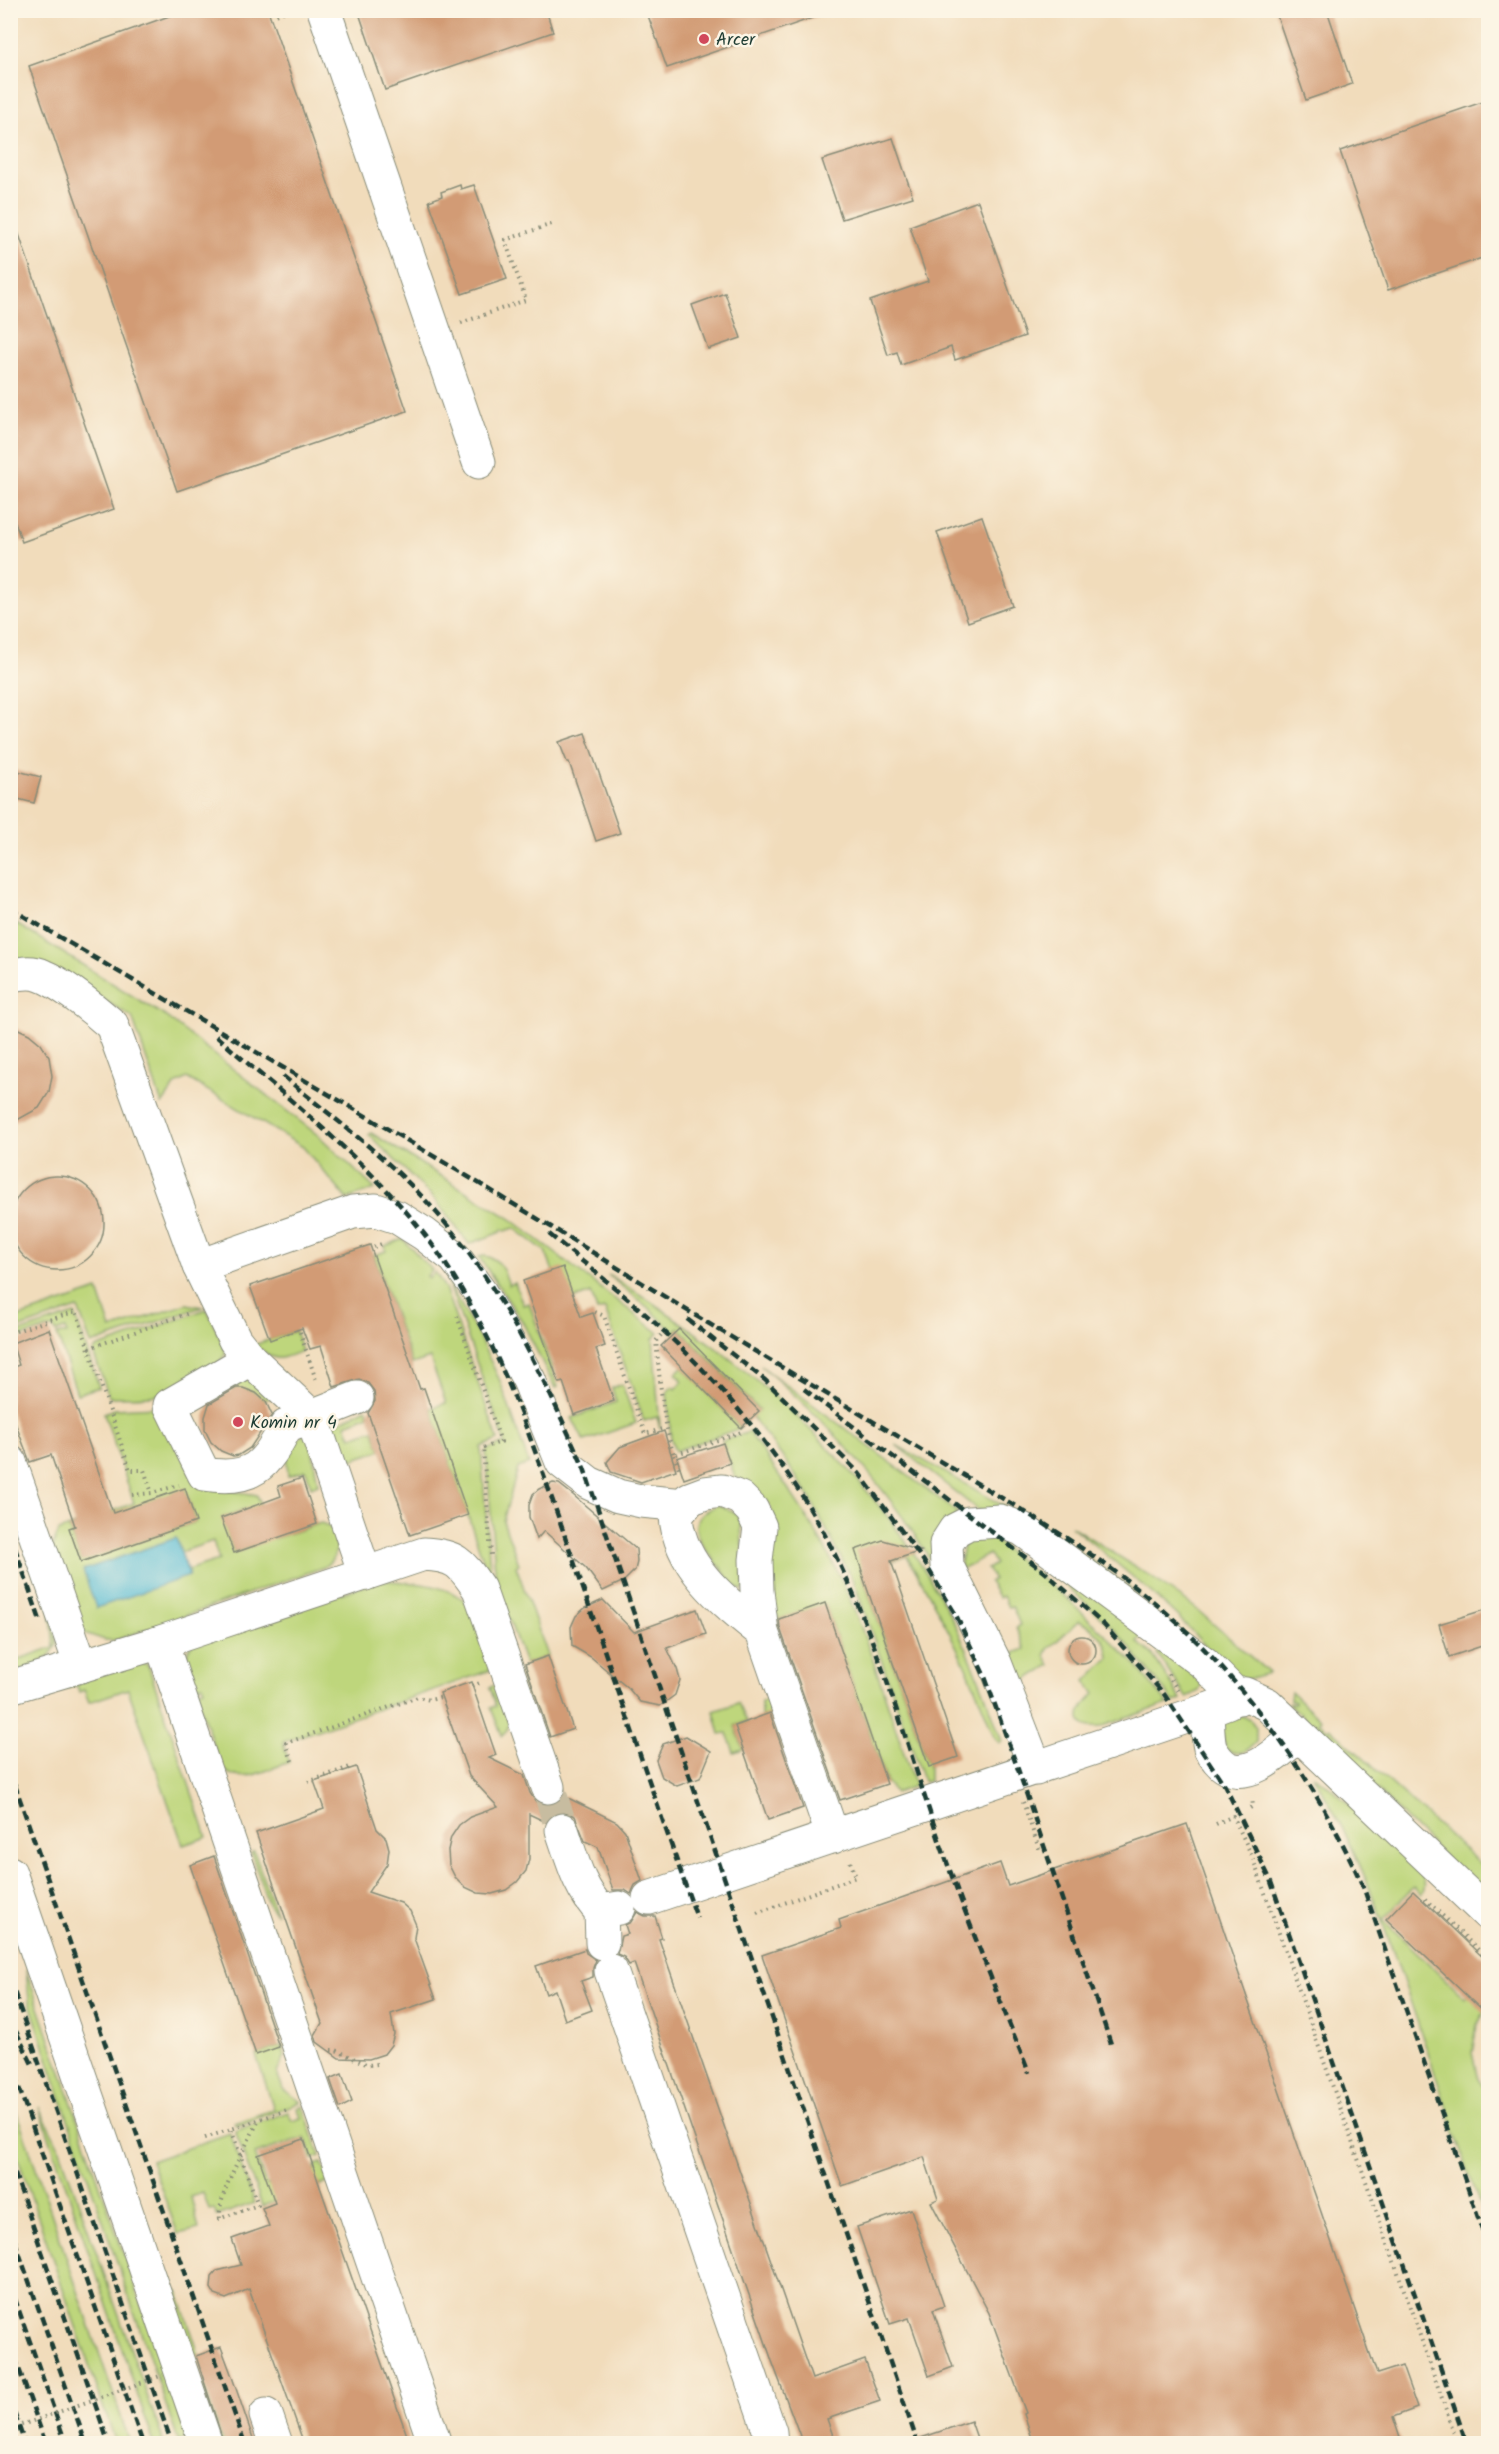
<svg xmlns="http://www.w3.org/2000/svg" width="1499" height="2454" font-family="Kalam,sans-serif">
  <rect width="100%" height="100%" fill="#fcf5e5"/>
  <filter id="ink" filterUnits="userSpaceOnUse"><feTurbulence type="fractalNoise" baseFrequency=".0167" numOctaves="2"/><feDisplacementMap in="SourceGraphic" scale="12" xChannelSelector="R" yChannelSelector="G"/><feConvolveMatrix kernelMatrix="1 2 1 2 8 2 1 2 1" color-interpolation-filters="sRGB"/></filter>
  <filter id="wash" filterUnits="userSpaceOnUse"><feTurbulence type="fractalNoise" baseFrequency=".008" numOctaves="4" result="noise"/><feDisplacementMap in="SourceGraphic" scale="24" xChannelSelector="R" yChannelSelector="G"/><feGaussianBlur stdDeviation="1.35" result="paint"/><feColorMatrix in="noise" values="0 0 0 0 0 0 0 0 0 0 0 0 0 0 0 0 0 1.4 0 .05"/><feComposite in="paint" operator="in"/></filter>
  <g filter="url(#wash)">
    <rect width="100%" height="100%" fill="#f1dcbb"/>
    <!-- green -->
    <g fill="#bed67b" stroke="#6e8a58" stroke-width="1.5" fill-rule="evenodd">
      <path d="M 10,920 L 165,1016 L 319,1136 L 375,1189 L 347,1199 L 303,1147 L 187,1078 L 176,1084 L 162,1104 L 132,1017 L 60,973 L 11,967 Z"/>
      <path d="M 371,1133 L 511,1219 L 659,1333 L 653,1339 L 660,1428 L 657,1417 L 644,1421 L 605,1309 L 597,1311 L 591,1293 L 574,1299 L 553,1271 L 545,1251 L 514,1228 L 505,1231 L 502,1229 L 501,1232 L 469,1244 L 432,1196 L 369,1135 Z"/>
      <path d="M 403,1239 L 432,1270 L 427,1276 L 429,1278 L 435,1272 L 445,1288 L 498,1440 L 481,1447 L 491,1583 L 431,1408 L 446,1403 L 430,1358 L 412,1364 L 374,1255 L 386,1251 L 385,1246 Z"/>
      <path d="M 484,1256 C 501,1258 504,1272 509,1285 L 515,1283 L 523,1305 L 529,1303 L 558,1387 L 555,1388 L 522,1321 L 479,1257 Z"/>
      <path d="M 608,1275 C 647,1297 684,1324 720,1351 C 822,1430 913,1529 966,1648 C 980,1679 991,1710 1002,1741 L 999,1743 L 994,1736 C 970,1670 943,1616 907,1556 L 861,1571 L 929,1767 L 929,1781 L 924,1782 L 855,1585 L 809,1496 L 787,1463 L 752,1417 L 759,1410 L 679,1328 L 674,1333 L 651,1310 Z"/>
      <path d="M 449,1284 L 477,1333 L 500,1381 L 529,1464 L 518,1468 L 503,1521 L 519,1564 L 516,1566 L 548,1656 L 525,1664 L 496,1583 L 486,1450 L 505,1443 Z"/>
      <path d="M 98,1290 L 111,1329 L 187,1304 L 202,1307 L 91,1344 L 78,1308 L 11,1331 L 10,1320 Z"/>
      <path d="M 207,1309 L 226,1352 C 218,1371 176,1390 156,1395 C 142,1398 124,1396 109,1397 L 93,1352 L 96,1348 Z"/>
      <path d="M 75,1314 L 99,1387 L 77,1394 L 57,1334 L 67,1334 L 65,1329 L 56,1332 L 54,1328 L 48,1328 L 11,1340 L 10,1335 Z"/>
      <path d="M 295,1331 L 302,1351 C 275,1361 278,1362 254,1345 Z"/>
      <path d="M 761,1366 L 957,1512 L 934,1566 C 889,1489 830,1423 761,1366 Z"/>
      <path d="M 682,1367 L 741,1428 L 675,1451 L 671,1439 L 667,1392 L 673,1386 L 676,1389 L 683,1381 L 676,1373 Z"/>
      <path d="M 250,1376 L 279,1395 L 264,1400 C 254,1390 245,1388 230,1389 Z"/>
      <path d="M 622,1384 L 636,1423 L 584,1441 L 572,1418 L 616,1402 L 612,1388 Z"/>
      <path d="M 158,1407 L 199,1486 L 257,1495 L 273,1539 L 321,1523 C 343,1530 341,1556 324,1567 L 116,1640 L 105,1640 L 84,1633 L 51,1550 L 59,1531 L 134,1503 L 104,1413 L 115,1409 ZM 185,1489 L 196,1522 L 81,1561 L 69,1529 ZM 245,1509 L 258,1544 L 234,1553 L 222,1518 ZM 176,1538 L 181,1552 L 213,1541 L 219,1560 L 187,1570 L 189,1576 L 83,1570 Z"/>
      <path d="M 366,1408 L 369,1415 L 346,1424 L 351,1437 L 373,1430 L 381,1450 L 340,1464 L 326,1429 Z"/>
      <path d="M 309,1431 L 318,1484 L 311,1487 L 306,1470 L 288,1476 L 286,1447 Z"/>
      <path d="M 749,1432 C 782,1479 816,1527 841,1579 C 871,1645 891,1717 915,1786 L 895,1793 L 887,1783 L 825,1604 L 777,1620 C 774,1610 769,1599 769,1589 C 769,1542 794,1503 735,1477 L 722,1441 Z"/>
      <path d="M 896,1445 C 980,1492 1063,1537 1140,1596 L 977,1509 Z"/>
      <path d="M 718,1505 L 735,1512 L 741,1523 L 744,1588 L 742,1591 C 733,1586 726,1575 720,1567 C 701,1544 678,1520 718,1505 Z"/>
      <path d="M 1071,1526 L 1147,1574 L 1194,1607 L 1269,1673 L 1244,1680 C 1217,1664 1200,1638 1177,1616 C 1143,1584 1107,1555 1071,1526 Z"/>
      <path d="M 983,1531 L 1070,1601 L 1133,1662 L 1168,1704 L 1100,1727 C 1071,1730 1077,1708 1095,1694 L 1086,1681 L 1109,1658 C 1109,1642 1094,1627 1079,1621 L 1048,1649 L 1045,1656 L 1050,1665 L 1024,1682 L 1012,1654 L 1025,1649 L 1016,1627 L 1020,1625 L 1012,1606 L 1008,1607 L 1003,1596 L 999,1598 L 989,1582 L 994,1579 L 987,1569 L 995,1564 L 989,1554 L 961,1570 C 961,1546 960,1543 983,1531 Z"/>
      <path d="M 1006,1538 L 1147,1630 L 1137,1642 L 1152,1654 L 1181,1699 L 1174,1702 L 1117,1632 L 1067,1586 Z"/>
      <path d="M 381,1580 C 413,1583 442,1582 468,1603 L 494,1669 L 283,1742 L 289,1762 C 268,1769 235,1789 220,1765 L 195,1692 L 204,1689 L 202,1685 L 193,1688 C 187,1672 181,1660 192,1644 Z"/>
      <path d="M 49,1596 L 57,1644 C 49,1662 32,1666 15,1673 L 11,1662 L 54,1647 Z"/>
      <path d="M 1165,1644 L 1202,1684 L 1199,1691 L 1186,1697 L 1157,1653 Z"/>
      <path d="M 139,1662 L 148,1665 L 207,1837 L 183,1845 L 128,1689 L 89,1702 L 84,1690 L 79,1692 L 77,1685 L 54,1693 L 53,1688 Z"/>
      <path d="M 499,1684 C 503,1699 517,1725 502,1736 L 491,1708 L 496,1706 L 490,1687 Z"/>
      <path d="M 1291,1692 L 1321,1720 L 1319,1722 L 1327,1730 L 1330,1728 L 1488,1871 L 1488,1900 L 1289,1703 L 1295,1703 L 1295,1701 L 1290,1700 Z"/>
      <path d="M 769,1698 L 786,1742 L 782,1744 L 772,1713 L 761,1717 L 761,1702 Z"/>
      <path d="M 738,1703 L 747,1721 L 735,1726 L 743,1749 L 734,1752 L 727,1733 L 720,1734 L 714,1711 Z"/>
      <path d="M 1230,1715 C 1242,1714 1250,1717 1256,1728 L 1256,1742 C 1247,1752 1239,1756 1226,1750 L 1220,1724 Z"/>
      <path d="M 1312,1775 L 1329,1786 L 1419,1870 C 1423,1877 1428,1886 1421,1894 L 1413,1887 L 1383,1920 L 1465,1998 L 1488,1973 L 1488,2006 L 1477,2025 L 1472,2053 L 1478,2079 L 1488,2094 L 1488,2229 C 1463,2156 1438,2083 1413,2009 C 1385,1928 1359,1847 1312,1775 Z"/>
      <path d="M 254,1851 L 276,1914 L 268,1904 L 251,1853 Z"/>
      <path d="M 26,1970 L 187,2438 L 181,2440 L 182,2443 L 179,2443 L 69,2122 L 29,2000 Z"/>
      <path d="M 282,2046 L 285,2056 L 277,2073 L 283,2089 L 301,2102 L 236,2126 L 235,2123 L 274,2109 L 256,2055 Z"/>
      <path d="M 11,2096 L 130,2443 L 116,2443 L 11,2138 Z"/>
      <path d="M 303,2106 L 320,2156 L 313,2159 L 305,2137 L 255,2154 L 266,2185 L 316,2169 L 315,2165 L 322,2163 L 329,2182 L 262,2206 L 235,2131 L 288,2112 L 292,2121 L 301,2118 L 298,2108 Z"/>
      <path d="M 39,2107 L 59,2147 L 164,2443 L 154,2443 Z"/>
      <path d="M 230,2133 L 254,2203 L 217,2216 L 214,2209 L 209,2210 L 203,2193 L 191,2197 L 199,2229 L 178,2234 L 151,2161 Z"/>
      <path d="M 171,2287 L 178,2291 L 199,2355 L 193,2357 L 223,2443 L 219,2443 L 168,2289 Z"/>
    </g>
    <!-- water -->
    <path fill="#57bcd5" stroke="#3b7c84" stroke-width="1.5" d="M 176,1538 L 189,1576 L 96,1608 L 83,1570 Z"/>
    <g id="blocks">
      <!-- building -->
      <g fill="#d29b74">
        <path d="M 186,10 L 268,10 L 407,411 L 177,491 L 29,66 Z"/>
        <path d="M 358,10 L 546,10 L 553,32 L 385,90 Z"/>
        <path d="M 646,10 L 824,10 L 824,14 L 667,68 Z"/>
        <path d="M 1275,10 L 1327,10 L 1352,84 L 1306,100 Z"/>
        <path d="M 1488,100 L 1488,256 L 1388,290 L 1340,151 Z"/>
        <path d="M 893,138 L 913,197 L 842,219 L 822,160 Z"/>
        <path d="M 460,185 L 461,189 L 474,185 L 507,279 L 462,294 L 429,201 L 442,196 L 441,192 Z"/>
        <path d="M 978,201 L 1025,336 L 955,360 L 951,347 L 901,365 L 897,352 L 888,355 L 870,301 L 928,281 L 910,226 Z"/>
        <path d="M 14,220 L 114,509 L 22,542 L 10,508 L 10,221 Z"/>
        <path d="M 725,293 L 741,338 L 708,349 L 692,305 Z"/>
        <path d="M 982,516 L 1013,606 L 968,622 L 937,532 Z"/>
        <path d="M 585,733 L 620,833 L 596,841 L 569,762 L 567,762 L 559,742 Z"/>
        <path d="M 10,769 L 41,777 L 34,803 L 10,797 Z"/>
        <path d="M 10,1025 L 29,1034 L 41,1044 L 49,1057 L 52,1076 L 49,1092 L 39,1108 L 10,1124 Z"/>
        <circle cx="57" cy="1223" r="47"/>
        <path d="M 370,1245 L 420,1389 L 424,1388 L 468,1515 L 410,1535 L 368,1413 L 375,1401 L 374,1391 L 368,1383 L 359,1379 L 334,1387 L 321,1346 L 310,1349 L 302,1328 L 270,1340 L 250,1286 Z"/>
        <path d="M 563,1267 L 581,1317 L 593,1313 L 605,1346 L 596,1349 L 614,1401 L 574,1415 L 563,1382 L 559,1383 L 523,1281 Z"/>
        <path d="M 49,1329 L 113,1513 L 185,1488 L 196,1522 L 81,1562 L 69,1528 L 75,1526 L 51,1455 L 30,1462 L 10,1409 L 10,1368 L 19,1365 L 12,1343 Z"/>
        <path d="M 679,1329 L 759,1411 L 741,1428 L 661,1346 Z"/>
        <path d="M 236,1388 L 243,1388 L 256,1393 L 266,1402 L 272,1415 L 250,1448 L 239,1455 L 233,1456 L 221,1451 L 211,1442 L 205,1430 L 205,1417 L 209,1404 Z"/>
        <path d="M 664,1431 L 676,1470 L 641,1482 L 611,1472 L 607,1462 L 620,1447 Z"/>
        <path d="M 723,1443 L 730,1463 L 684,1479 L 677,1458 Z"/>
        <path d="M 302,1478 L 317,1524 L 234,1553 L 221,1518 L 281,1496 L 278,1486 Z"/>
        <path d="M 553,1483 L 559,1484 L 573,1495 L 636,1549 L 637,1562 L 635,1570 L 624,1581 L 603,1591 L 586,1568 L 544,1531 L 537,1539 L 529,1517 L 529,1505 L 533,1494 L 539,1489 Z"/>
        <path d="M 883,1540 L 921,1551 L 891,1561 L 958,1757 L 929,1767 L 861,1571 L 862,1571 L 855,1550 Z"/>
        <path d="M 603,1600 L 634,1632 L 697,1609 L 706,1634 L 667,1648 L 677,1669 L 680,1680 L 675,1695 L 660,1706 L 640,1702 L 629,1689 L 591,1657 L 572,1646 L 571,1627 L 576,1616 L 585,1608 Z"/>
        <path d="M 825,1603 L 887,1784 L 840,1800 L 780,1628 L 779,1619 Z"/>
        <path d="M 1484,1610 L 1488,1626 L 1488,1644 L 1449,1657 L 1439,1624 Z"/>
        <circle cx="1082" cy="1650" r="14"/>
        <path d="M 548,1656 L 573,1729 L 550,1737 L 525,1664 Z"/>
        <path d="M 471,1682 L 496,1755 L 489,1758 L 524,1775 L 530,1793 L 536,1802 L 544,1805 L 554,1805 L 564,1796 L 617,1822 L 625,1831 L 642,1881 L 635,1885 L 631,1894 L 625,1890 L 613,1890 L 598,1847 L 585,1841 L 575,1816 L 565,1812 L 556,1812 L 546,1822 L 529,1814 L 529,1859 L 526,1871 L 517,1882 L 506,1890 L 492,1894 L 478,1893 L 465,1887 L 455,1877 L 449,1865 L 448,1850 L 451,1837 L 459,1825 L 470,1817 L 498,1807 L 469,1776 L 440,1693 Z"/>
        <path d="M 770,1713 L 803,1808 L 768,1820 L 735,1726 Z"/>
        <path d="M 686,1736 L 711,1751 L 700,1778 L 677,1786 L 662,1777 L 656,1760 L 663,1744 Z"/>
        <path d="M 356,1767 L 377,1829 L 386,1838 L 389,1849 L 387,1864 L 368,1892 L 401,1903 L 410,1911 L 416,1925 L 414,1938 L 436,1999 L 391,2014 L 394,2034 L 391,2045 L 384,2054 L 369,2059 L 339,2058 L 317,2042 L 315,2035 L 322,2023 L 256,1833 L 324,1809 L 314,1781 Z"/>
        <path d="M 1187,1824 L 1377,2374 L 1402,2366 L 1417,2408 L 1393,2417 L 1402,2444 L 1034,2444 L 1024,2414 L 1026,2413 L 989,2313 L 931,2202 L 938,2199 L 924,2157 L 842,2186 L 762,1955 L 841,1928 L 839,1920 L 1000,1863 L 1008,1886 Z"/>
        <path d="M 214,1856 L 279,2047 L 256,2055 L 190,1865 Z"/>
        <path d="M 1413,1891 L 1488,1962 L 1488,2016 L 1386,1919 Z"/>
        <path d="M 637,1912 L 645,1916 L 655,1916 L 662,1938 L 659,1939 L 812,2379 L 865,2360 L 880,2401 L 827,2419 L 836,2444 L 803,2444 L 772,2361 L 634,1963 L 629,1965 L 624,1957 L 617,1954 L 621,1936 L 628,1934 L 625,1925 L 631,1922 Z"/>
        <path d="M 585,1949 L 586,1953 L 596,1960 L 593,1968 L 593,1977 L 581,1981 L 592,2010 L 565,2020 L 555,1990 L 546,1994 L 536,1966 Z"/>
        <path d="M 342,2074 L 352,2102 L 340,2108 L 330,2079 Z"/>
        <path d="M 304,2139 L 320,2187 L 410,2444 L 304,2444 L 249,2289 L 226,2299 L 215,2295 L 211,2288 L 212,2277 L 217,2271 L 241,2265 L 232,2239 L 269,2226 L 262,2208 L 275,2203 L 258,2155 Z"/>
        <path d="M 911,2209 L 944,2306 L 933,2310 L 953,2367 L 929,2376 L 909,2318 L 890,2324 L 857,2227 Z"/>
        <path d="M 221,2347 L 230,2371 L 255,2444 L 224,2444 L 196,2356 Z"/>
        <path d="M 971,2421 L 979,2444 L 916,2444 L 915,2440 Z"/>
      </g>
    </g>
  </g>
  <g filter="url(#ink)">
    <use href="#blocks" fill-opacity="0" stroke="#888c78" stroke-width="1.5"/>
    <g fill="none" stroke-linecap="round" stroke-linejoin="round">
      <!-- minor-tunnel -->
      <path stroke="#c7bca0" stroke-width="33" stroke-dasharray="33 16" stroke-linecap="butt" d="M 548,1787 L 562,1830"/>
      <defs>
        <g id="minor">
          <path d="M 324,10 L 479,462"/>
          <path d="M 10,975 C 21,973 33,971 43,976 C 63,984 96,1011 112,1025 L 199,1266 L 353,1212 L 376,1210 L 397,1217 L 424,1234 L 455,1258 L 480,1292 L 529,1380 L 562,1462 L 589,1483 L 618,1496 L 641,1501 L 685,1505"/>
          <path d="M 199,1266 L 235,1340 L 250,1359 L 312,1417 L 365,1574"/>
          <path d="M 250,1359 L 170,1405 L 204,1474 C 252,1482 266,1466 286,1426 L 357,1398"/>
          <path d="M 10,1462 L 81,1666"/>
          <path d="M 762,1632 C 726,1603 679,1567 676,1516 L 689,1499 L 705,1493 L 722,1491 L 740,1498 L 752,1510 L 760,1527 L 756,1560 L 757,1591 L 762,1632 L 833,1837"/>
          <path d="M 161,1642 L 424,1554 C 457,1556 461,1563 479,1589 L 548,1787"/>
          <path d="M 10,1687 L 161,1642 L 435,2444"/>
          <path d="M 1228,1702 L 1207,1710 C 1208,1722 1207,1736 1210,1748 C 1212,1753 1215,1756 1218,1760 C 1241,1788 1279,1753 1298,1735"/>
          <path d="M 1036,1769 L 995,1663 L 947,1566 L 946,1544 L 955,1530 L 969,1523 L 1000,1521 L 1022,1529 L 1204,1663 L 1239,1698 L 1245,1694 L 1267,1704 L 1488,1914"/>
          <path d="M 562,1830 C 572,1859 579,1889 601,1911 L 619,1908"/>
          <path d="M 10,1873 L 206,2444"/>
          <path d="M 649,1898 L 1207,1710"/>
          <path d="M 601,1911 L 602,1943"/>
          <path d="M 611,1971 L 770,2432 L 771,2444"/>
          <path d="M 266,2415 L 276,2444"/>
        </g>
      </defs>
      <!-- minor casing -->
      <use href="#minor" stroke="#888c78" stroke-width="35"/>
      <!-- path -->
      <g stroke="#888c78" stroke-width="4" stroke-dasharray="1.5 4.5" stroke-linecap="butt">
        <path d="M 274,10 L 276,15 L 288,10"/>
        <path d="M 461,323 L 526,300 L 505,240 L 552,224"/>
        <path d="M 374,1247 L 384,1243"/>
        <path d="M 595,1312 L 604,1316 L 645,1434 L 665,1428"/>
        <path d="M 457,1316 L 501,1442 L 483,1448 L 491,1555"/>
        <path d="M 300,1332 L 316,1380"/>
        <path d="M 10,1333 L 76,1311 L 130,1470 L 144,1470 L 152,1493"/>
        <path d="M 661,1335 L 656,1341 C 660,1379 662,1419 674,1455 L 744,1431"/>
        <path d="M 89,1348 L 189,1313"/>
        <path d="M 674,1455 L 680,1471"/>
        <path d="M 132,1495 L 152,1493 L 179,1485"/>
        <path d="M 1168,1674 L 1178,1691"/>
        <path d="M 472,1686 L 483,1682"/>
        <path d="M 292,1761 L 286,1743 L 418,1697 L 430,1700 L 441,1697"/>
        <path d="M 308,1782 L 353,1766"/>
        <path d="M 1023,1802 L 1040,1852"/>
        <path d="M 1250,1808 L 1253,1806 L 1252,1798"/>
        <path d="M 1216,1824 L 1233,1816 L 1252,1856 L 1458,2444"/>
        <path d="M 1425,1899 L 1487,1958"/>
        <path d="M 757,1913 L 856,1877 L 850,1861"/>
        <path d="M 331,2050 L 336,2050 L 368,2065 L 377,2064"/>
        <path d="M 205,2138 L 290,2109"/>
        <path d="M 220,2218 C 217,2195 247,2144 258,2122 L 257,2120"/>
        <path d="M 218,2219 L 258,2205 L 231,2129"/>
      </g>
      <!-- minor -->
      <use href="#minor" stroke="#fff" stroke-width="33"/>
      <!-- rail -->
      <g stroke="#1f3d34" stroke-width="4.5" stroke-dasharray="9 4.5" stroke-linecap="butt">
        <path d="M 10,908 C 177,1007 345,1102 510,1202 C 593,1252 675,1304 758,1353 C 826,1394 895,1434 963,1475 C 1041,1521 1121,1568 1186,1631 C 1262,1704 1322,1793 1364,1889 L 1488,2246"/>
        <path d="M 216,1036 C 288,1099 366,1159 425,1235 C 499,1332 534,1449 574,1562 C 615,1681 655,1800 697,1918"/>
        <path d="M 283,1076 C 332,1117 384,1155 427,1202 C 499,1280 541,1373 584,1468 L 918,2444"/>
        <path d="M 549,1234 C 590,1268 632,1300 670,1337 C 721,1385 771,1445 808,1505 C 865,1600 896,1709 930,1813 C 959,1901 995,1987 1029,2073"/>
        <path d="M 687,1319 L 765,1380 L 859,1473 L 923,1560 L 956,1615 L 985,1677 L 1020,1775 L 1111,2044"/>
        <path d="M 804,1389 L 1046,1573 L 1104,1625 L 1164,1694 L 1225,1786 L 1270,1879 L 1467,2444"/>
        <path d="M 10,1534 L 40,1620"/>
        <path d="M 10,1771 L 245,2444"/>
        <path d="M 10,1980 L 172,2444"/>
        <path d="M 10,2019 L 33,2066"/>
        <path d="M 10,2062 L 143,2444"/>
        <path d="M 10,2160 L 109,2444"/>
        <path d="M 10,2227 L 86,2444"/>
        <path d="M 10,2285 L 66,2444"/>
        <path d="M 10,2344 L 46,2444"/>
        <path d="M 10,2401 L 25,2444"/>
      </g>
      <!-- path-bridge -->
      <path stroke="#888c78" stroke-width="4" stroke-dasharray="1.5 4.5" stroke-linecap="butt" d="M 10,2429 L 163,2375"/>
    </g>
  </g>
  <!-- markers -->
  <g fill="#d1495b" stroke="#fcf5e5" stroke-width="2">
    <circle cx="704" cy="39" r="6"/>
    <circle cx="238" cy="1422" r="6"/>
  </g>
  <g text-anchor="middle" stroke-width="5" stroke-linejoin="round" paint-order="stroke">
    <!-- poi labels -->
    <g font-size="18" fill="#1f3d34" stroke="#fcf5e5" text-anchor="start">
      <text x="716" y="45">Arcer</text>
      <text x="250" y="1428">Komin nr 4</text>
    </g>
  </g>
  <!-- margin -->
  <rect width="1499" height="2454" fill="none" stroke="#fcf5e5" stroke-width="36"/>
</svg>
